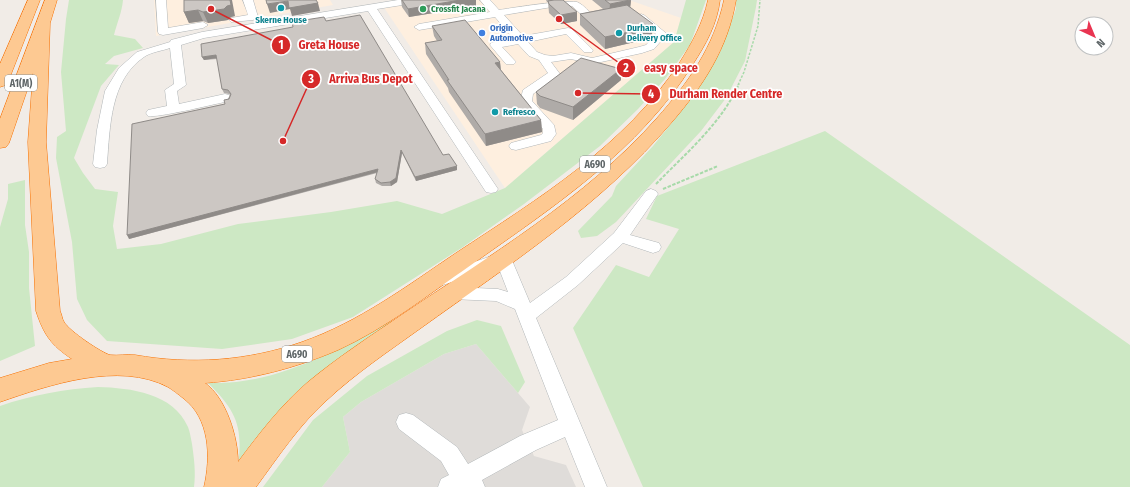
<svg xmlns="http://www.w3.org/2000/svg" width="1130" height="487" font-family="'Fira Sans Condensed',sans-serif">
  <rect width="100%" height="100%" fill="#f1ece7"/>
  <!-- commercial -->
  <g fill="#feefdf">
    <path d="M 154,0 L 330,0 L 333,5 L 156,36 Z"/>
    <path d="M 415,0 L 629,0 L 681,18 L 674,42 L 505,188 L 383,6 Z"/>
  </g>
  <!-- industrial -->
  <path fill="#dfdcd9" d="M 476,344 L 530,407 L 522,430 L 534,456 L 566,465 L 576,487 L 322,487 L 350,452 L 343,417 L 361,402 L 444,354 Z"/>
  <!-- green -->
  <g fill="#cde8c4">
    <path d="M 69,0 L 123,0 C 122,12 117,23 114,35 L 135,39 L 143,48 L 114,56 L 105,64 L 119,65 L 101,86 L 74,158 L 83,173 L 95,189 L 118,192 L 113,226 L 117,249 L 161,244 L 238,224 L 331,212 L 397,201 L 442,214 L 505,188 L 674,42 L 686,0 L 706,0 L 690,45 L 665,79 L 638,109 L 600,146 L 524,204 L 463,247 L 353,317 L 292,339 L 222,349 L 107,341 L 87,320 L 77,299 L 72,242 L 56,158 L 57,137 L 66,131 L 61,72 L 66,19 Z"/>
    <path d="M 736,0 L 757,0 L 756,7 L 745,61 L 726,98 L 701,131 L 616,222 L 597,236 L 581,238 L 578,231 L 612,196 L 616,186 L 653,146 L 696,93 L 720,52 L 736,9 Z"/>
    <path d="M 825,131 L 1130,345 L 1130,487 L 643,487 L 573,328 L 616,265 L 649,277 L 679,229 L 646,219 L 657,196 Z"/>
    <path d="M 25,180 L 25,225 L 29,252 L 29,288 L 35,346 L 0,361 L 0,227 L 8,199 L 8,184 Z"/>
    <path d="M 477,320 L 501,326 L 525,382 L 518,393 L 476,344 L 444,354 L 361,402 L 343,417 L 350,452 L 322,487 L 263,487 L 313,420 L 367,376 L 447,331 Z"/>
    <path d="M 391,321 L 394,323 L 277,416 L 254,440 L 238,467 C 243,426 237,412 208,383 C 217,383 227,383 236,382 C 290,376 345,347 391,321 Z"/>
    <path d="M 98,387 C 131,388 173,393 188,427 C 190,432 191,439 192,444 C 194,458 196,473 194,487 L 0,487 L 0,406 C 32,395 64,389 98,387 Z"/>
  </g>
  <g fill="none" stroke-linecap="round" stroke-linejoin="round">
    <defs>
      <g id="minor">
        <path d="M 156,0 L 166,0 L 168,28 L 203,22 L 208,25 L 203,28 L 163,35 L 159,34 L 158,32 Z"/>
        <path d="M 243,0 L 253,0 L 258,17 L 253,20 L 231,22 L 229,20 L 231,18 L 248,15 Z"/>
        <path d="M 398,0 L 420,0 L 415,3 L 377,9 L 498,189 L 496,192 L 491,193 L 486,192 L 368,11 L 204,38 L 181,45 L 186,85 L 177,91 L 179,104 L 225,94 L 229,95 L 231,98 L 229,101 C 215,104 158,118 148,116 L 146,113 L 148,110 L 167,106 L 165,90 L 174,84 L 170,48 C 162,51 151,52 144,57 C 110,80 110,127 107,164 L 105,167 L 100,168 L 95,167 L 93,164 L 97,130 L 105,91 L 119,68 L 137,52 L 170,42 L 171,40 L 202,32 Z"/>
        <path d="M 480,0 L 490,0 L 499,10 C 518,7 561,0 577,2 C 582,4 588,10 591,14 L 589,16 L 583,16 L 572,6 L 564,5 L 504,15 L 523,36 L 568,28 L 572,29 L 593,50 L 592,52 L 584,52 L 566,34 L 528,42 L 537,52 L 545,55 L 553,56 L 571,53 L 592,58 L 639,47 L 646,45 L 656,34 L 638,19 L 636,17 L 641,14 L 644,15 L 667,34 L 654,49 L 642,53 L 592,64 L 571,59 L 551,62 L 560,74 L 533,94 L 532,101 L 554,125 L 556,134 L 551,141 L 516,150 L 511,149 L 509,146 L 511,143 L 541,135 L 543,133 L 543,129 L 520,102 L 523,90 L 548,73 L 539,60 L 529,56 L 518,44 L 502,47 L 516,62 L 514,64 L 506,64 L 490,45 L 491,43 L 513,38 L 495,17 L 419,30 L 414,27 L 419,24 L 490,12 Z"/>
        <path d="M 651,189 L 656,191 L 658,194 L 630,235 L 659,243 L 661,247 L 659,251 L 653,253 L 623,243 L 578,285 L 536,318 L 607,487 L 585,487 L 565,437 L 536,450 L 482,480 L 485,487 L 438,487 L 441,479 L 449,475 L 441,461 L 399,429 L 396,422 L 399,415 L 406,413 L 413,415 L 457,447 L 468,464 L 520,436 L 558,420 L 515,309 L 496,301 L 452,299 L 446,298 L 443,293 L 446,288 L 452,287 L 498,289 L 508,292 L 498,266 L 440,286 L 434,284 L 431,280 L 434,276 L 503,252 L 509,254 L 511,258 L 530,303 L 566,277 L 614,233 L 646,191 Z"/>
      </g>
      <g id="highway">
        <path d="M 28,0 L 40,0 L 8,82 L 6,85 L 0,87 L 0,64 Z"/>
        <path d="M 45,0 L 57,0 L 50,23 L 46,142 L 60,311 C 62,315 62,319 64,322 C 69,331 102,353 110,355 C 118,356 127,354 135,355 C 191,365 248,361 302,342 C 359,322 407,286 456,253 C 538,199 625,146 680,62 C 692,43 703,23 708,0 L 720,0 C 717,24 706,44 693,64 C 639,151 553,207 471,265 C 428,295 386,328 338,350 C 296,368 250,380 205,383 C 226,398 238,437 238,462 C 259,434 281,405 308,382 C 337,358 369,337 400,316 C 489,256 585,199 657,118 C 688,83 714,47 724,0 L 736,0 C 728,48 703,86 672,122 C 601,205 509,265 421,328 C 389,351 356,373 327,400 C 299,425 278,457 256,487 L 204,487 C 211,457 210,418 183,398 C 178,394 173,390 168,387 C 119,361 49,385 0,402 L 0,378 L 49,363 L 72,359 C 51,345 44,335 36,311 L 28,142 L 33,73 L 9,143 L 6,147 L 0,148 L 0,119 Z"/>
      </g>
    </defs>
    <!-- minor casing -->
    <use href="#minor" stroke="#b2b7b9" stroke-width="1"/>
    <!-- highway casing -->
    <use href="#highway" stroke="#f77001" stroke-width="1"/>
    <!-- path-far1 -->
    <path stroke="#a7daa9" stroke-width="1.5" stroke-dasharray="2.5 1.5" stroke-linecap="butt" d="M 738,85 L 744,72 L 758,26 L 760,0"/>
    <!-- path -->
    <g stroke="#a7daa9" stroke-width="2" stroke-dasharray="3.5 1.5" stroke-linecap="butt">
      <path d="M 656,184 C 686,153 721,124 739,84"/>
      <path d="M 663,189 L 718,166"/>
    </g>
    <!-- minor -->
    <use href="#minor" fill="#fff" fill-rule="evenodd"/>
    <!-- highway -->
    <use href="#highway" fill="#fdc992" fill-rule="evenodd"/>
  </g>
  <!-- wall -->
  <g fill="#afaba8">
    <path d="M 184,0 L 235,16 L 231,17 L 228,20 L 208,23 L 203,21 L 189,23 L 184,12 Z"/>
    <path d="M 401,0 L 476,0 L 476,6 L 409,17 L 402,7 Z"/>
    <path d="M 546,0 L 563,0 L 577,21 L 561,24 L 549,13 L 548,2 L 547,2 Z"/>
    <path d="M 592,0 L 631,0 L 630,7 L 652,35 L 644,37 L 643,40 L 605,49 L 580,25 L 580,14 L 603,9 Z"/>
    <path d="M 326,21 L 443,155 L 457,170 L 416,181 L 402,153 L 397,182 L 391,186 L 382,186 L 376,183 L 375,179 L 377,173 L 129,239 L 225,104 L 230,95 L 229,94 L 224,93 L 222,89 L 217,59 L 204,60 L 202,57 Z"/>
    <path d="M 432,26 L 500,62 L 501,70 L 541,120 L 542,132 L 486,146 L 449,92 L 448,88 L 426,54 L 425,43 L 437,41 L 434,36 Z"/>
    <path d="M 621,69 L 621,80 L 573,120 L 540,108 L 537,104 L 536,92 Z"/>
  </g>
  <!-- shaded-wall -->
  <g fill="#8f8b88">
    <path d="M 230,0 L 232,0 L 235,16 L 231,17 L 228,20 L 208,23 L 203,12 L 227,6 Z"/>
    <path d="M 460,0 L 476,0 L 476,6 L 409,17 L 408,9 Z"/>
    <path d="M 631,0 L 630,10 L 609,14 L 610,4 Z"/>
    <path d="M 288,1 L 318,3 L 320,11 L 292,16 L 290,9 L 270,13 L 267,4 Z"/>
    <path d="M 198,10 L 203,21 L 189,23 L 184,12 Z"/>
    <path d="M 577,12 L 577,21 L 561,24 L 561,15 Z"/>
    <path d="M 653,24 L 652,35 L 644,37 L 643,40 L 605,49 L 605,37 L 641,26 Z"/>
    <path d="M 216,55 L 217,58 L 204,60 L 202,57 Z"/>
    <path d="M 500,62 L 501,73 L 495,63 Z"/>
    <path d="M 621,69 L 621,80 L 573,120 L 573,107 Z"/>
    <path d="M 541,120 L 542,132 L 486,146 L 485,134 Z"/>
    <path d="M 401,150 L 402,153 L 397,182 L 391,186 L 390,182 Z"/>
    <path d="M 457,166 L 457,170 L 416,181 L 415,177 Z"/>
    <path d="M 378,169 L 378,172 L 129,239 L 127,235 Z"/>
  </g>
  <!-- building -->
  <g fill="#ccc7c3" stroke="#8f8b88">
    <path d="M 184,0 L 230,0 L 231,5 L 227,6 L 224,9 L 203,12 L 198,10 L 184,12 Z"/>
    <path d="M 266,0 L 316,0 L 318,3 L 289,8 L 288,1 L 267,4 Z"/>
    <path d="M 402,0 L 460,0 L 408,9 Z"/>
    <path d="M 554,0 L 563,0 L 577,12 L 561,15 L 549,4 L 548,1 Z"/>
    <path d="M 605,0 L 630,0 L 610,4 Z"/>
    <path d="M 627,5 L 653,24 L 641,26 L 644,29 L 605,37 L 580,14 Z"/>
    <path d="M 360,15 L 443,155 L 449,154 L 457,166 L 415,177 L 401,150 L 396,178 L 390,182 L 381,183 L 375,179 L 378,169 L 127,235 L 132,124 L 225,104 L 224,100 L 229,99 L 231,94 L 228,90 L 222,89 L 216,55 L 202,57 L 201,44 L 293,27 L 292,22 L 324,17 L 326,21 Z"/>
    <path d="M 465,20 L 500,62 L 495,63 L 541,120 L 485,134 L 447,80 L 449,80 L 425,43 L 442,40 L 432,26 Z"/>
    <path d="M 581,58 L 621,69 L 573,107 L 540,96 L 536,92 Z"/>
  </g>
  <!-- markers -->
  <g fill="#0f9aa8" stroke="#fff" stroke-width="1.5">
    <circle cx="281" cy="8" r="4"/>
    <circle cx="619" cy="33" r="4"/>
    <circle cx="495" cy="112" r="4"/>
  </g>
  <circle fill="#2e9e5b" stroke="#fff" stroke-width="1.5" cx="423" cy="9" r="4"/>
  <circle fill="#3f7fe0" stroke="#fff" stroke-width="1.5" cx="482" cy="33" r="4"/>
  <g text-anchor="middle" stroke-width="3.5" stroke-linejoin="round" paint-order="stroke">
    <!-- far-leisure labels -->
    <g font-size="9" font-weight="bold" fill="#27864d" stroke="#fff" text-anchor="start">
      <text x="431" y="12">Crossfit Jacana</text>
    </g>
    <!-- far-culture labels -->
    <g font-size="9" font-weight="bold" fill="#0d838f" stroke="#fff" text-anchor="start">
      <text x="281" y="23" text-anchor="middle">Skerne House</text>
      <text x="627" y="31">Durham<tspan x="627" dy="10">Delivery Office</tspan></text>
      <text x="503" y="115">Refresco</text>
    </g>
    <!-- far-shop labels -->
    <g font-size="9" font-weight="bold" fill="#366cbe" stroke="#fff" text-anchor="start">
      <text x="490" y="31">Origin<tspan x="490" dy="10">Automotive</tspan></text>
    </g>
    <!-- shield labels -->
    <g fill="#fff" stroke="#8e9395" stroke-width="1">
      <rect x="5" y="75" width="32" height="16" rx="3"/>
      <rect x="580" y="156" width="30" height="16" rx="3"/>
      <rect x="282" y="346" width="30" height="16" rx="3"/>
    </g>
    <g font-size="10" font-weight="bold" fill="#5e6567">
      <text x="21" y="87">A1(M)</text>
      <text x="595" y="168">A690</text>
      <text x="297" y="358">A690</text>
    </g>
  </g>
  <!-- callouts -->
  <path fill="none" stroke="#d62828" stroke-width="1.5" d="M211 9L281 45M559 19L626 68M283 141L311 79M578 93L651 94"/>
  <g fill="#d62828" stroke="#fff" stroke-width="1.5">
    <circle cx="211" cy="9" r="4"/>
    <circle cx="559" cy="19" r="4"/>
    <circle cx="283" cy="141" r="4"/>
    <circle cx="578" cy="93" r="4"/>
    <circle cx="281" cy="45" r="10"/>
    <circle cx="626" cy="68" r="10"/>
    <circle cx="311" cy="79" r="10"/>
    <circle cx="651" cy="94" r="10"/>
  </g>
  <g font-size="12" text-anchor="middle" font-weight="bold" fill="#fff">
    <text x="281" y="49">1</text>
    <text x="626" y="72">2</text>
    <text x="311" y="83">3</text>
    <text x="651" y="98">4</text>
  </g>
  <g font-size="12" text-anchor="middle" font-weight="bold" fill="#d62828" stroke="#fff" stroke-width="3.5" stroke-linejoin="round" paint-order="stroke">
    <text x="329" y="49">Greta House</text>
    <text x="671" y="72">easy space</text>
    <text x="371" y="83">Arriva Bus Depot</text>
    <text x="726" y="98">Durham Render Centre</text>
  </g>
  <!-- north arrow -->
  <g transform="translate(1094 36) rotate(136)"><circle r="19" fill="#ffffff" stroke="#bfc1c2"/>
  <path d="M0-3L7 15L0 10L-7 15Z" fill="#e93451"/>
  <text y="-6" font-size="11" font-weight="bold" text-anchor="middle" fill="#5e6567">N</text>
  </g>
</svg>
